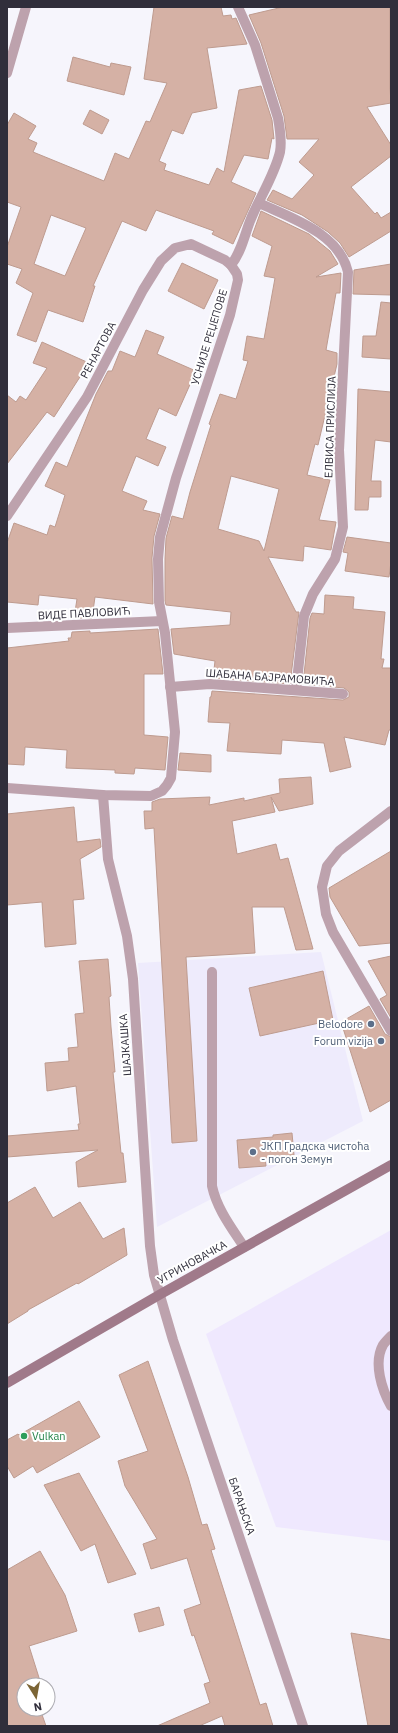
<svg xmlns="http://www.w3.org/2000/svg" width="398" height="1733" font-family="'IBM Plex Sans',sans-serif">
  <rect width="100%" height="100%" fill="#f6f5fc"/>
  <!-- commercial -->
  <path fill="#efe8fe" d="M 391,1230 L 391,1541 L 276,1527 L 206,1334 Z"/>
  <!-- built -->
  <path fill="#eeebfc" d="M 321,952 L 363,1121 L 157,1227 L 138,963 Z"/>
  <!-- building -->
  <g fill="#d5b1a5" stroke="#be9b8f" fill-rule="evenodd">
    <path d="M 154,7 L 221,7 L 223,16 L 231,15 L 232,19 L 236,18 L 247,44 L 207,48 L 217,108 L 192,113 L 183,134 L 172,130 L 159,161 L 166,164 L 164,170 L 209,185 L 217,168 L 224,172 L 239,90 L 261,86 L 272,120 L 274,139 L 272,138 L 268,159 L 244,155 L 231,182 L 256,193 L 233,244 L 212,234 L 214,231 L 156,210 L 146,231 L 122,221 L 93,286 L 95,286 L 83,322 L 48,310 L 36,342 L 17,335 L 33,293 L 16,283 L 22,269 L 7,264 L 7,247 L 21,207 L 7,202 L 7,125 L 14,113 L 36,126 L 28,139 L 37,143 L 33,152 L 104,181 L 115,153 L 129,159 L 146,121 L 150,122 L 167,83 L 144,79 ZM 51,215 L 86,228 L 65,276 L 34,264 Z"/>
    <path d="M 283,7 L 390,7 L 390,88 L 391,103 L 367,107 L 391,145 L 391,156 L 351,187 L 375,214 L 377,212 L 381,218 L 391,212 L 391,231 L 349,257 L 340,243 L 328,232 L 302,215 L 267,200 L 273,190 L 292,199 L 314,175 L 299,162 L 319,139 L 287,139 L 284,116 L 261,43 L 249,15 Z"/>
    <path d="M 73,57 L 110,67 L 111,63 L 131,67 L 124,95 L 67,81 Z"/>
    <path d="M 90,110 L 109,120 L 102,134 L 83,124 Z"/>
    <path d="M 261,211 L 309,234 L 330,251 L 338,264 L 316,277 L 341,273 L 340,293 L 336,293 L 326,350 L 337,353 L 337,364 L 318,445 L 315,444 L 307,475 L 330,480 L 319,520 L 336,522 L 331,550 L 304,546 L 303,561 L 268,557 L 296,612 L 299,612 L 290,684 L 213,678 L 215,661 L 174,654 L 171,629 L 230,625 L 231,612 L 166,605 L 165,601 L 165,559 L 166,538 L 172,516 L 183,519 L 190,492 L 211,425 L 209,424 L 220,394 L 236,399 L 248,361 L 243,360 L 247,336 L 264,339 L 275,278 L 264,276 L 272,246 L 252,236 ZM 231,476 L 279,489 L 264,551 L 259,541 L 218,529 Z"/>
    <path d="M 182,263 L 218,280 L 204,309 L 168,291 Z"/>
    <path d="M 391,264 L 391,295 L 353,294 L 354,270 Z"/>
    <path d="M 381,302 L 391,303 L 391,359 L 362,357 L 363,336 L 376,336 Z"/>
    <path d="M 146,330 L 164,337 L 157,354 L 196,371 L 176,416 L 159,408 L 146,439 L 166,447 L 158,466 L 136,456 L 122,491 L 147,501 L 143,510 L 160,514 L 154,536 L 152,558 L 153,604 L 95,597 L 92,618 L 74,618 L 77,599 L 39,595 L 38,605 L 7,602 L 7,543 L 14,523 L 47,535 L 50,525 L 55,527 L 65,495 L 45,486 L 56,462 L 67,467 L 96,394 L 108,371 L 112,371 L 120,351 L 135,357 Z"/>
    <path d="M 42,342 L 89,363 L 54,417 L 47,412 L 7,464 L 7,395 L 16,402 L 20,396 L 26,400 L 47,368 L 33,363 Z"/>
    <path d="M 358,389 L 391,392 L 391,442 L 375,440 L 371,481 L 381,481 L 381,497 L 369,497 L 368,510 L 355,510 Z"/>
    <path d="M 347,537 L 391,543 L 391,562 L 389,577 L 345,571 L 348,553 L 343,552 Z"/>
    <path d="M 325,595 L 354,597 L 353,609 L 385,612 L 381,659 L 384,659 L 382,668 L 391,668 L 391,730 L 389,730 L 385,745 L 344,737 L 351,767 L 330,772 L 324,743 L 282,740 L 281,754 L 227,751 L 230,723 L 208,722 L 210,697 L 211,697 L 212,691 L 343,700 L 349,697 L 349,692 L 344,688 L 303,684 L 310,618 L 312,613 L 324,614 Z"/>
    <path d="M 158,629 L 163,674 L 144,674 L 144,735 L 168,737 L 165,770 L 135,768 L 134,774 L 115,773 L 115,770 L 66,768 L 67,750 L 25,747 L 24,765 L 7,764 L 7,648 L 69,641 L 68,638 L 71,638 L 72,632 L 90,631 L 90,633 Z"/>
    <path d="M 180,753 L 211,755 L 211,772 L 178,770 Z"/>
    <path d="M 311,777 L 313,804 L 279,811 L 271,797 L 275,812 L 232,821 L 237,854 L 276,844 L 280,860 L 288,858 L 313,949 L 296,950 L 284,907 L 252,907 L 255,953 L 186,957 L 197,1141 L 172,1143 L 154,828 L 145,829 L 144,811 L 152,811 L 152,802 L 160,799 L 210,797 L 209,805 L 244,798 L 244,801 L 280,793 L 279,779 Z"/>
    <path d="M 74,807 L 77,842 L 100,839 L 101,847 L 80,859 L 84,899 L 73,900 L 76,944 L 45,947 L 42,902 L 7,905 L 7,814 Z"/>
    <path d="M 391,851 L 391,943 L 359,946 L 330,897 L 329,888 Z"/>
    <path d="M 391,956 L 391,1018 L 380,999 L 387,995 L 368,961 Z"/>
    <path d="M 108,959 L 111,996 L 109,997 L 111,1027 L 115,1072 L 113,1072 L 121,1153 L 123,1153 L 126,1182 L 78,1187 L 76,1162 L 98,1150 L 7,1157 L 7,1136 L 79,1130 L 78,1124 L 80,1124 L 76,1086 L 47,1091 L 45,1063 L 69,1061 L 68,1048 L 78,1047 L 75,1014 L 84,1013 L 79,961 Z"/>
    <path d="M 323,971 L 333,1020 L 260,1036 L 249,988 Z"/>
    <path d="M 369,1006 L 385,1034 L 391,1037 L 391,1100 L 370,1112 L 341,1022 Z"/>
    <path d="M 292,1133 L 294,1155 L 265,1158 L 266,1166 L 239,1168 L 237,1140 L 273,1137 L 273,1135 Z"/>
    <path d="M 35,1187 L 53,1218 L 80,1202 L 103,1239 L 124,1228 L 127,1255 L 78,1284 L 77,1283 L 28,1310 L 28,1311 L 7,1324 L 7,1203 Z"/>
    <path d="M 148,1361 L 188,1477 L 202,1525 L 207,1524 L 215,1549 L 211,1550 L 260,1705 L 266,1703 L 273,1726 L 225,1726 L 222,1716 L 199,1726 L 157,1726 L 210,1703 L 204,1684 L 210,1682 L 194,1635 L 192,1636 L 184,1610 L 201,1604 L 187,1558 L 151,1569 L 143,1544 L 157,1539 L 125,1486 L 118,1461 L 148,1451 L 119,1375 Z"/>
    <path d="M 79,1401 L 100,1437 L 37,1473 L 33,1466 L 14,1478 L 7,1466 L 7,1440 L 18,1434 L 19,1435 Z"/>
    <path d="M 79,1473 L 126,1556 L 136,1574 L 108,1583 L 95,1544 L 81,1551 L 44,1485 Z"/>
    <path d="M 40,1551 L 65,1595 L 77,1631 L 29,1646 L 41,1684 L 24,1685 L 24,1709 L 40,1709 L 46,1726 L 7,1726 L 7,1570 Z"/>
    <path d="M 159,1607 L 164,1625 L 139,1632 L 134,1614 Z"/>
    <path d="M 351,1633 L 391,1640 L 391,1726 L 368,1726 Z"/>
  </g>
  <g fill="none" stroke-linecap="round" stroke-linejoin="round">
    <!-- lane -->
    <g stroke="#bda2ad" stroke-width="10">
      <path d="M 391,811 L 339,851 L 327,866 L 322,887 L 326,914 L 333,932 L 391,1031"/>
      <path d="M 212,972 L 212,1186 C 217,1209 231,1227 244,1247"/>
      <path d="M 391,1336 C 388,1339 385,1342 383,1345 C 373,1363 382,1390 391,1406"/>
    </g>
    <!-- street -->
    <g stroke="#bda2ad" stroke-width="10">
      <path d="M 7,73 L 26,7"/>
      <path d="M 259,203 C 291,218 339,233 348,272 L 339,450 L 343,527 L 335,559 L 313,594 L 304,616 L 296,690"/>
      <path d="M 7,516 L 87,397 L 143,290 L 161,261 L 175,248 L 191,244 L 225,260 L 231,265"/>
      <path d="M 7,628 L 162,621"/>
      <path d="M 170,687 L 210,684 L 343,694"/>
      <path d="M 7,788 L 103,795 L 151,796 L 162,791 L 167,785 L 171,778 L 175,732 L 165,633 L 159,602 L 158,559 L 160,537 L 176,478 L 230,315 L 238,280 L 237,274 L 231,265 C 243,250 245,231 253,214 C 262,194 275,173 280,152 C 282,141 280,129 278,118 L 255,45 L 238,7"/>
      <path d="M 103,795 L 108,859 L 127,936 L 133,979 L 150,1246 L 154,1275 L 173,1340 L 303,1726"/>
    </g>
    <!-- secondary -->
    <path stroke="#a07a8a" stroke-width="10" d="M 7,1383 L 159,1295 L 391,1165"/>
  </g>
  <!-- markers -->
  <g fill="#5c6f8a" stroke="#fff" stroke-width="1.5">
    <circle cx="371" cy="1024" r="4"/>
    <circle cx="381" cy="1041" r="4"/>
    <circle cx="253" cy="1152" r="4"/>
  </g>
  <circle fill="#2e9e5b" stroke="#fff" stroke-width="1.5" cx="24" cy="1436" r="4"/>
  <g text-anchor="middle" stroke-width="4" stroke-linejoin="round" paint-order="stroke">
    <!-- street labels -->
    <g font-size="11" fill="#302e3b" stroke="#fff">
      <text transform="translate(209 337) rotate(-73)" y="4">УСНИЈЕ РЕЏЕПОВЕ</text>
      <text transform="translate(98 350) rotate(-62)" y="4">РЕНАРТОВА</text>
      <text transform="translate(330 427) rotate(-88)" y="4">ЕЛВИСА ПРИСЛИЈА</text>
      <text transform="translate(84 613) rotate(-3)" y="4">ВИДЕ ПАВЛОВИЋ</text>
      <text transform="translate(270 677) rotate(4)" y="4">ШАБАНА БАЈРАМОВИЋА</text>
      <text transform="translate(125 1045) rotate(-94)" y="4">ШАЈКАШКА</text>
      <text transform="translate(192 1262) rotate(-29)" y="4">УГРИНОВАЧКА</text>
      <text transform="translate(242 1506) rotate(71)" y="4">БАРАЊСКА</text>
    </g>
    <!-- service labels -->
    <g font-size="11" fill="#4e5e75" stroke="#fff" text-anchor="end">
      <text x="363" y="1028">Belodore</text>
      <text x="373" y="1045">Forum vizija</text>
      <text x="261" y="1150" text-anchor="start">ЈКП Градска чистоћа<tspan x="261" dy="13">- погон Земун</tspan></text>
    </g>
    <!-- leisure labels -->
    <g font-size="11" fill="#27864d" stroke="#fff" text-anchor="start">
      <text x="32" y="1440">Vulkan</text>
    </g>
  </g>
  <!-- border -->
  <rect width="398" height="1733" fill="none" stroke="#302e3b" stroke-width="16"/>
  <!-- north arrow -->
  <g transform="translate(36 1697) rotate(169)"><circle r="19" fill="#ffffff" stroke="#acabb1"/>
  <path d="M0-3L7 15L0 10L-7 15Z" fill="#7c6535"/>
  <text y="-6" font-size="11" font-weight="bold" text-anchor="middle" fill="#302e3b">N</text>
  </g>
</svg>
